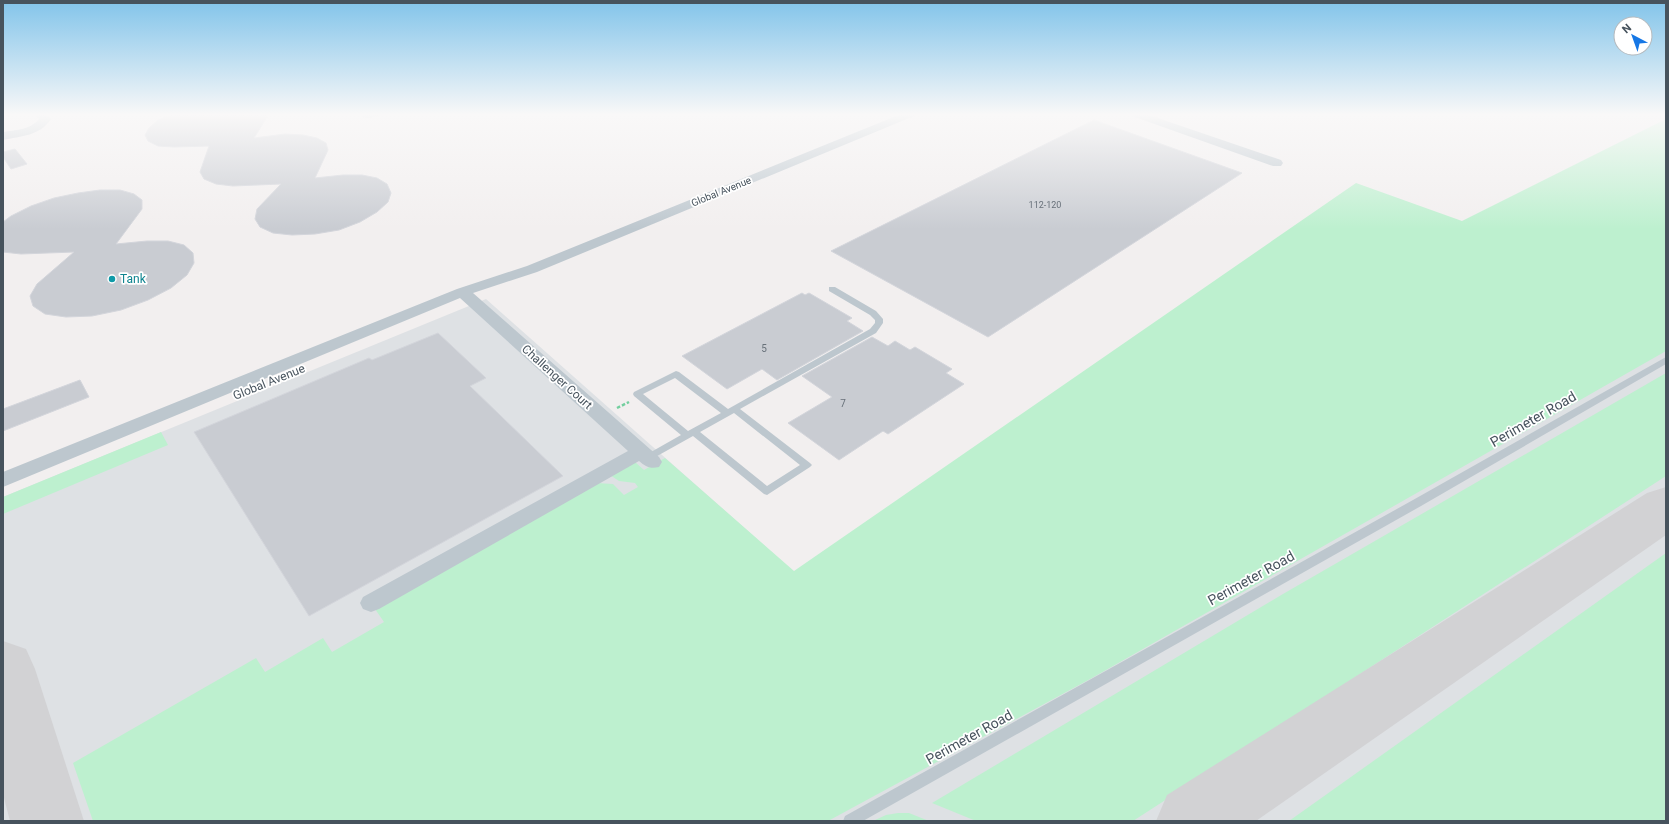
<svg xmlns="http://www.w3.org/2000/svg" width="1669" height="824" font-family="Roboto,sans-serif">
  <rect width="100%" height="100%" fill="#f2efef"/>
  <!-- airport -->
  <path fill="#dee1e4" d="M 486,299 L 969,727 L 1666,344 L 1666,821 L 3,821 L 3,497 Z"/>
  <!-- green -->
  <g fill="#bdf0cf">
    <path d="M 1666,119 L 1666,351 L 1092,678 L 828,821 L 93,821 L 73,763 L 256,658 L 265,672 L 323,638 L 332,652 L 384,622 L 375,609 L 596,483 L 613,484 L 624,495 L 638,487 L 635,483 L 619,481 L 610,475 L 635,462 L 644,470 L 665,458 L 794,571 L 1356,183 L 1462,221 Z"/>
    <path d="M 1666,373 L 1666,476 L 1133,821 L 976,821 L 932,803 L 1283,594 Z"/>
    <path d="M 161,432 L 168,445 L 3,514 L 3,497 Z"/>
    <path d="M 1666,553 L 1666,821 L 1289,821 Z"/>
    <path d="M 898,813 L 909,813 L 929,821 L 873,821 L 886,815 Z"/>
  </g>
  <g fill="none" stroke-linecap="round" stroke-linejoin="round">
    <!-- taxiway -->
    <g fill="#d2d2d4" fill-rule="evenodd">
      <path d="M 1666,487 L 1666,535 L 1256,821 L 1156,821 L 1167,795 L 1647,493 Z"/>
      <path d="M 3,641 L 26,649 L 35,669 L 84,821 L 10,821 L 3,794 Z"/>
    </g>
  </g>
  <!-- building -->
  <g fill="#c9ccd2" stroke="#d3d5db">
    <path d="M 173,114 L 269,114 L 254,138 L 285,134 L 303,135 L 317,138 L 326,143 L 328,150 L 315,178 L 343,175 L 362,175 L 377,178 L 387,184 L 391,193 L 388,202 L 377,212 L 360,222 L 339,230 L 315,234 L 292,235 L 273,233 L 260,227 L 255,219 L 257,209 L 281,184 L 233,186 L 216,184 L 204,179 L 200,172 L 209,146 L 174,147 L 158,146 L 148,141 L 145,135 L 149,128 L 158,120 Z"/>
    <path d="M 1094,120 L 1242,173 L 988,337 L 831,251 Z"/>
    <path d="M 15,149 L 27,164 L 11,169 L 3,157 L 3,152 Z"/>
    <path d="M 100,190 L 120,190 L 134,194 L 142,200 L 142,209 L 116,244 L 147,241 L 168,241 L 184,245 L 193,253 L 194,263 L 187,275 L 171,288 L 148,300 L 121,310 L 92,316 L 66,317 L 45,314 L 33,306 L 30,296 L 37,284 L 74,252 L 21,254 L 3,252 L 3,222 L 11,216 L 31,206 L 54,198 L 78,193 Z"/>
    <path d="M 802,293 L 805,295 L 809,293 L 852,318 L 847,321 L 863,331 L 777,380 L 762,369 L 727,389 L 682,356 Z"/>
    <path d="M 438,333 L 486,378 L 470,386 L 563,476 L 309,616 L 194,432 L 369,358 L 372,360 Z"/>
    <path d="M 872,337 L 888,346 L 895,341 L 910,350 L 915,347 L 952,369 L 946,373 L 964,384 L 888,434 L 883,431 L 839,460 L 788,423 L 832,397 L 802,376 Z"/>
    <path d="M 80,380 L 89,397 L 3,431 L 3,409 Z"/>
  </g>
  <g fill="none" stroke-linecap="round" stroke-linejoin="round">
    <!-- path -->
    <path stroke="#74cf9f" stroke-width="2.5" stroke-dasharray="3.5 2" stroke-linecap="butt" d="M 617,408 L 629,402"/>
    <!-- lane -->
    <g fill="#bdc7ce" fill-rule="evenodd">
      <path d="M 829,287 L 835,287 L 876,311 L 883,319 L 883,323 L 876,333 L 740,409 L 810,463 L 812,465 L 810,467 L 767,495 L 764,494 L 693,436 L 650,460 L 644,460 L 642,458 L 644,456 L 681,435 L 634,396 L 633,394 L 634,392 L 676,371 L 679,372 L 728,409 L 870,329 L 875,323 L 875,320 L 870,315 L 829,291 ZM 675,378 L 721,413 L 688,431 L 643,394 ZM 734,413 L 800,465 L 767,486 L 700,432 Z"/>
      <path d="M 1666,357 L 1666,364 L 1421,506 L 863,821 L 843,821 L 845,816 L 1413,500 Z"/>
    </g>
    <!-- street -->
    <g fill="#bdc7ce" fill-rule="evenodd">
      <path d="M 35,114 L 46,114 L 51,119 C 40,136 21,136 3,140 L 3,132 C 15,130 30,130 39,119 Z"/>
      <path d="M 362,114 L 382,114 L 380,116 L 367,118 L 363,117 Z"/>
      <path d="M 901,114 L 916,114 L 914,116 L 537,272 L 473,293 L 659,457 L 662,462 L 659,467 C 650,469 646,467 639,461 L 379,609 L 371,612 L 363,609 L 360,603 L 363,597 L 628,451 L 460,298 L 3,487 L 3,472 L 457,289 L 527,266 Z"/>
      <path d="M 1130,114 L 1146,114 L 1281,160 L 1283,163 L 1281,166 L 1273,166 L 1132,116 Z"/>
    </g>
  </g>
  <!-- sky -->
  <linearGradient id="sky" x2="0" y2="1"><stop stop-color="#82c4ea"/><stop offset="0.5" stop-color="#f9f8f8"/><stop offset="1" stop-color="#f9f8f8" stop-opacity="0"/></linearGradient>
  <rect width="1669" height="229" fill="url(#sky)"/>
  <!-- markers -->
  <circle fill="#0f9aa8" stroke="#fff" stroke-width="1.5" cx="112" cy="279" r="4"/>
  <g text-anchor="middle" stroke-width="3.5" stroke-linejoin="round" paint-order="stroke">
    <!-- far-number labels -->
    <g font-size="9" fill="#68717a">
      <text x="1045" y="208">112-120</text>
    </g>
    <!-- far-street labels -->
    <g font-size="10" fill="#47535d" stroke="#fff">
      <text transform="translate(721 191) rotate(-22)" y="4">Global Avenue</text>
    </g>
    <!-- number labels -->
    <g font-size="10" fill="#68717a">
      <text x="764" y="352">5</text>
      <text x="843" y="407">7</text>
    </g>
    <!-- culture labels -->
    <g font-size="12" fill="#0d838f" stroke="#fff" text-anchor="start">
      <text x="120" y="283">Tank</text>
    </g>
    <!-- street labels -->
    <g font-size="12" fill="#47535d" stroke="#fff">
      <text transform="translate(557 377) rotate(42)" y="4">Challenger Court</text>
      <text transform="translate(269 382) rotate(-22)" y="4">Global Avenue</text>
    </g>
    <!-- near-street labels -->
    <g font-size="14" fill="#47535d" stroke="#fff">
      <text transform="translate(1533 419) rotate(-30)" y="5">Perimeter Road</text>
      <text transform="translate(1251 578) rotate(-29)" y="5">Perimeter Road</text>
      <text transform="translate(969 737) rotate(-29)" y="5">Perimeter Road</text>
    </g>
  </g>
  <!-- border -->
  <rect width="1669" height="824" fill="none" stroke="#47535d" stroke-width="8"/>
  <!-- north arrow -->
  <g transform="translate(1633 36) rotate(319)"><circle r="19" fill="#ffffff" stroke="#b5babe"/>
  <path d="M0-3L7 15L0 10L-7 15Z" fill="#1677e5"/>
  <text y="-6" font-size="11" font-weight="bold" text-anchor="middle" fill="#47535d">N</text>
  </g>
</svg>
